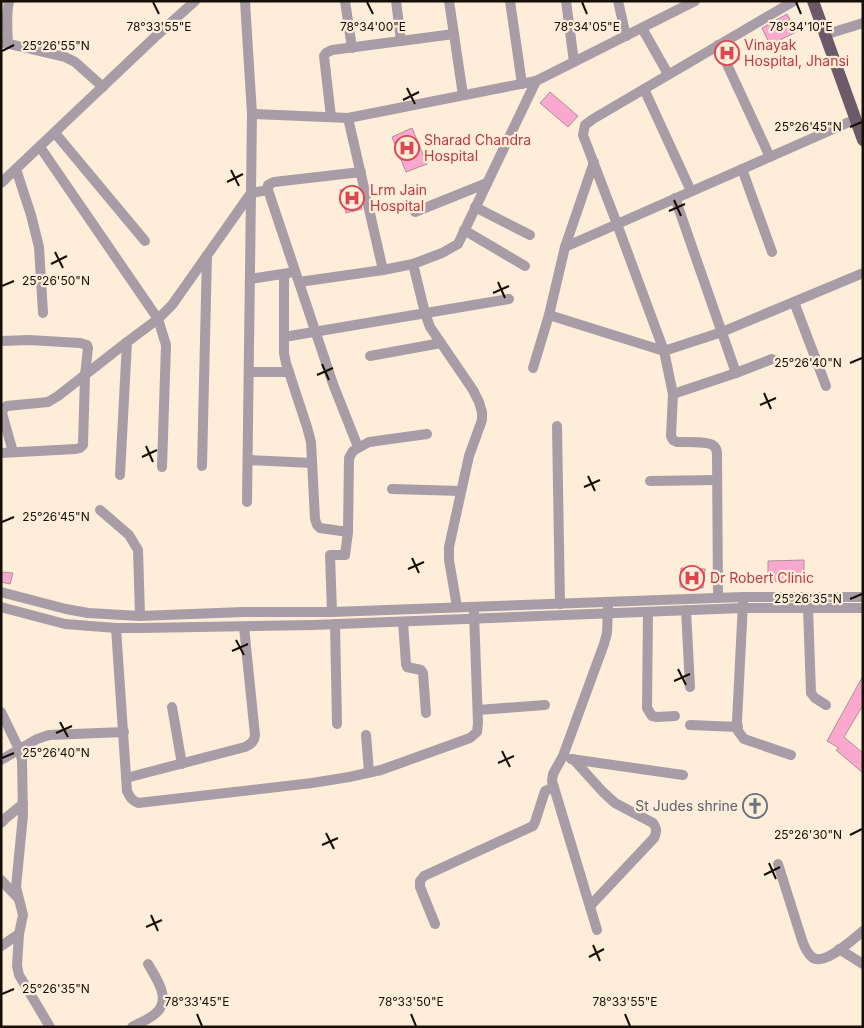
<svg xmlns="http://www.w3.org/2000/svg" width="864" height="1028" font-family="Inter,sans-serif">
  <rect width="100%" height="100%" fill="#feedd9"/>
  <!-- building -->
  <g fill="#faa8ce" stroke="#ad8f9c">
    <path d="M 787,14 L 796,32 L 770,45 L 762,28 Z"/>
    <path d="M 732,45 L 740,59 L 734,63 L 727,48 Z"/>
    <path d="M 550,92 L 578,116 L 568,127 L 540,103 Z"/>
    <path d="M 412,128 L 427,164 L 406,172 L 392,137 Z"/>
    <path d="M 357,186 L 362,209 L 346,213 L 340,190 Z"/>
    <path d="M 804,560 L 804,582 L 768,581 L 768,561 Z"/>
    <path d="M 681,568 L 705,569 L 703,588 L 680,587 Z"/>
    <path d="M 1,572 L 13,573 L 10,584 L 1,582 Z"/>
    <path d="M 863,676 L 863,705 L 844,737 L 863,753 L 863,773 L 836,750 L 839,748 L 827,741 Z"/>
  </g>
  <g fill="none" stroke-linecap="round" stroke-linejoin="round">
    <!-- minor -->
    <g stroke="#a89da7" stroke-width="10">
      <path d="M 245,1 L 252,114 L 247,502"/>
      <path d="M 345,1 L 352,48"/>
      <path d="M 396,1 L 401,41"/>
      <path d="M 449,1 L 463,95"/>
      <path d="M 510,1 L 522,84"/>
      <path d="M 566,1 L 574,62"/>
      <path d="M 618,1 L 626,36"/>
      <path d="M 642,28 L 668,74"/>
      <path d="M 824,35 L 863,23"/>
      <path d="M 1,42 L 65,57 L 75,62 L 103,87"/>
      <path d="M 8,44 C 7,29 6,16 9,1"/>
      <path d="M 718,45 L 770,157"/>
      <path d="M 644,89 L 691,191"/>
      <path d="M 252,114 L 348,118 L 536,81"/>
      <path d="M 331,117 L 324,56 L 326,53 L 332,50 L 454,34"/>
      <path d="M 348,118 L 383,270"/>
      <path d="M 55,133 L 145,241"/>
      <path d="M 40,147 L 158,319 L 166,345 L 162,467"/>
      <path d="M 594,162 L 565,247 L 549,315 L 664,351 L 722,332 L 863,273"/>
      <path d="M 16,169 L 31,215 L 39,247 L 43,313"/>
      <path d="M 742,169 L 772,252"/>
      <path d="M 1,183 L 155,37 L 195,1"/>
      <path d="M 268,190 L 268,185 L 274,182 L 361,172"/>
      <path d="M 675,198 L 736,373 L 673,394 L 664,351 L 617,224 L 583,135 L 585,125 L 593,119 L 794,1"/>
      <path d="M 475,207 L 530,235"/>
      <path d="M 415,212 L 487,183"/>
      <path d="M 464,230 L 525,266"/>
      <path d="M 565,247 L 856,119"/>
      <path d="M 413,264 L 425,313 L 430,327 L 473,390 L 479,402 L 482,412 L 482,420 L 469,456 L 449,547 L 449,560 L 457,607"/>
      <path d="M 284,274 L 284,353 L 286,363 L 307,427 L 311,442 L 315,519 L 317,525 L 320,528 L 348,532"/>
      <path d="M 250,279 L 289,273"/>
      <path d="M 299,282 L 383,270 L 413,264 L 442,253 L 458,244 L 536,81 L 695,1"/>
      <path d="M 794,302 L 826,386"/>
      <path d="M 284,337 L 509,299"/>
      <path d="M 1,341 L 29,340 L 80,343 L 87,345 L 88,348 L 85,375 L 83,445 L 80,448 L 76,449 L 1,453"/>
      <path d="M 370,356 L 441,343"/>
      <path d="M 533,368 L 549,315"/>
      <path d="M 249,372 L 289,372"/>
      <path d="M 736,373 L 772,359"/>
      <path d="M 673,394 L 671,436 L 673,440 L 677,442 C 685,442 709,441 714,446 C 717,449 717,451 717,454 L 718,598"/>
      <path d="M 557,426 L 560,604"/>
      <path d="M 13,452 L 2,413 L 4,408 L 7,406 L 48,402 L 58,396 L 127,342 L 158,319 L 172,305 L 251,193 L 268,190 L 333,384 L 358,447"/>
      <path d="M 248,460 L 312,463"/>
      <path d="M 202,466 L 207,255"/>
      <path d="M 120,475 L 127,342"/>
      <path d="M 650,481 L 717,480"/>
      <path d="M 392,489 L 461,491"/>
      <path d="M 100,510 L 129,535 L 138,550 L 140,616"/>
      <path d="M 1,592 L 66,609 L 88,613 L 140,616 L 243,612 L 332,612 L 743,597 L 863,597"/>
      <path d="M 743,603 L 737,721 L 738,731 L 744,739 L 791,755"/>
      <path d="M 1,607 L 65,624 L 116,628 L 141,628 L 313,625 L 743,608 L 863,608"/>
      <path d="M 808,608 L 811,693 L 815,698 L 826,705"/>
      <path d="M 686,610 L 690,687"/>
      <path d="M 332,612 L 330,555 L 345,555 L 348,532 L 349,458 L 353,451 L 369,442 L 427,434"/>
      <path d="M 648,612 L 647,708 L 652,716 L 657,717 L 675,716"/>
      <path d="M 403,622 L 406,664 L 407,667 L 421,670 L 423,673 L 426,713"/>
      <path d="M 335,624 L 337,724"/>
      <path d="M 116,628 L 127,791 C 130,797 131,800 138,803 L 312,783 L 349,777 L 381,770 L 470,738 L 477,732 L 478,723 L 474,613"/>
      <path d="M 172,707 L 182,764"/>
      <path d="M 478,710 L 545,705"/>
      <path d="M 1,712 L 19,749 L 22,760 L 23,815 L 16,887 L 23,915 L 19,934 L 1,946"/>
      <path d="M 690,725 L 738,727"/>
      <path d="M 366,735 L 369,772"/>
      <path d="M 571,759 L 683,775"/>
      <path d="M 573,759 L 603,792 L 615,803 L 653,823 C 657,829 657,831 654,838 L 590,906"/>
      <path d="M 1,760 L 37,739 L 49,735 L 124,732"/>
      <path d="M 126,778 L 245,747 C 251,744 254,742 255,735 L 244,627"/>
      <path d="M 1,823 L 7,817 L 23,804"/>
      <path d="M 778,864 L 802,940 C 804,946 807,953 812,957 C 824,967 853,939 863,931"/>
      <path d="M 1,880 L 18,898"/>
      <path d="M 435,924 L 420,887 L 420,881 L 424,876 L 533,826 L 535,822 L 545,791 L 554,787"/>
      <path d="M 597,930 L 552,781 L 553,774 L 563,756 L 604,644 L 607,633 L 608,608"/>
      <path d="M 19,934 L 17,966 L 19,975 L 50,1027"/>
      <path d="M 839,949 L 863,964"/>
      <path d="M 132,1027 C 139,1023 150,1019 156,1013 C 172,999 156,978 148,964"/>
    </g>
    <!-- major -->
    <path stroke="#6c5a6b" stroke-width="12" d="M 813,1 L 863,140"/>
  </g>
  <!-- ticks -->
  <path fill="none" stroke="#160f06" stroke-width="2" d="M 153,2 L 159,14M 367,2 L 373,14M 582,2 L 587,14M 796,2 L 801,14M 2,51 L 14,45M 407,88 L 415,104M 403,100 L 419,92M 850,127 L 862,122M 231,170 L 239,186M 227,182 L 243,174M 674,200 L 681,216M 669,211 L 685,204M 55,252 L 63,268M 51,264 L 67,256M 498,282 L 505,298M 2,286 L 14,281M 493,293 L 509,286M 850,363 L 862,358M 322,364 L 329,380M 317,375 L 333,368M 764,393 L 771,409M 760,405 L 776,398M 146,446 L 153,462M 142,457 L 157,450M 588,476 L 595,491M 584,487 L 600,480M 2,522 L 14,517M 412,558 L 419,573M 408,569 L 424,562M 850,599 L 862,594M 236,640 L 244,655M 232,651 L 248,644M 678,669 L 686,685M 674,681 L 690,674M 60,722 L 68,737M 56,733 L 72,726M 502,751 L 510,767M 2,758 L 14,753M 498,763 L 514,756M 326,833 L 334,849M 850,835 L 862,829M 322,845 L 338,838M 769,863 L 776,879M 764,875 L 780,867M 151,915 L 158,931M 146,927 L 162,920M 593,945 L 600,961M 589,957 L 604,949M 2,994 L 14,989M 197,1014 L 202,1026M 411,1014 L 416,1026M 625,1014 L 630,1026"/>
  <!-- icons -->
  <defs>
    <symbol id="hospital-ring" viewBox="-11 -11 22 22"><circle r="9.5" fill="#feedd9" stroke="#e0444e" stroke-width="1.5"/><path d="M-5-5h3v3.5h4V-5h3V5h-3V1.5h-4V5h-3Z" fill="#e0444e"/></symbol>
    <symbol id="church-ring" viewBox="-11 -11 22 22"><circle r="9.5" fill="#feedd9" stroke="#6b7280" stroke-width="1.5"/><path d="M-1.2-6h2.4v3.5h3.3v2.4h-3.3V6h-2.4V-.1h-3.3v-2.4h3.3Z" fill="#6b7280"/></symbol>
  </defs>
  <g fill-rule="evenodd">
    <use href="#hospital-ring" x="713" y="39" width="28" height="28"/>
    <use href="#hospital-ring" x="393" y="134" width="28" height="28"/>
    <use href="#hospital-ring" x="338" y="184" width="28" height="28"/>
    <use href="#hospital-ring" x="678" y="564" width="28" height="28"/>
    <use href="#church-ring" x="741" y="792" width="28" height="28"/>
  </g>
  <g text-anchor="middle" stroke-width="4.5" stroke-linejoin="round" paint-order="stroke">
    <!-- health labels -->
    <g font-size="14" fill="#be3a42" stroke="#feedd9" text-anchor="start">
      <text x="744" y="50">Vinayak<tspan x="744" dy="16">Hospital, Jhansi</tspan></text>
      <text x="424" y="145">Sharad Chandra<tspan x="424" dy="16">Hospital</tspan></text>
      <text x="370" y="195">Lrm Jain<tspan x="370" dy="16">Hospital</tspan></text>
      <text x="710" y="583">Dr Robert Clinic</text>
    </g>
    <!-- worship labels -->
    <g font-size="14" fill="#5b616d" stroke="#feedd9" text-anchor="end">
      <text x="738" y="811">St Judes shrine</text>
    </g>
  </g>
  <g font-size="12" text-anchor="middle" fill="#160f06" stroke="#feedd9" stroke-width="4.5" stroke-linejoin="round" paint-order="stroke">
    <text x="159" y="31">78°33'55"E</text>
    <text x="373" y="31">78°34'00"E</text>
    <text x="801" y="31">78°34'10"E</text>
    <text x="587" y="31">78°34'05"E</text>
    <text x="56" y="50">25°26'55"N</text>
    <text x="808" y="131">25°26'45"N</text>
    <text x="56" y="285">25°26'50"N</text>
    <text x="808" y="367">25°26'40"N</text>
    <text x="56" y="521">25°26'45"N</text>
    <text x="808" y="603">25°26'35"N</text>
    <text x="56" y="757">25°26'40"N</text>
    <text x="808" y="839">25°26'30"N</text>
    <text x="56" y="993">25°26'35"N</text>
    <text x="197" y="1006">78°33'45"E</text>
    <text x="411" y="1006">78°33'50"E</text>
    <text x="625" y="1006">78°33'55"E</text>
  </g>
  <!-- border -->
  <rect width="864" height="1028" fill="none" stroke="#160f06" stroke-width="5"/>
</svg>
